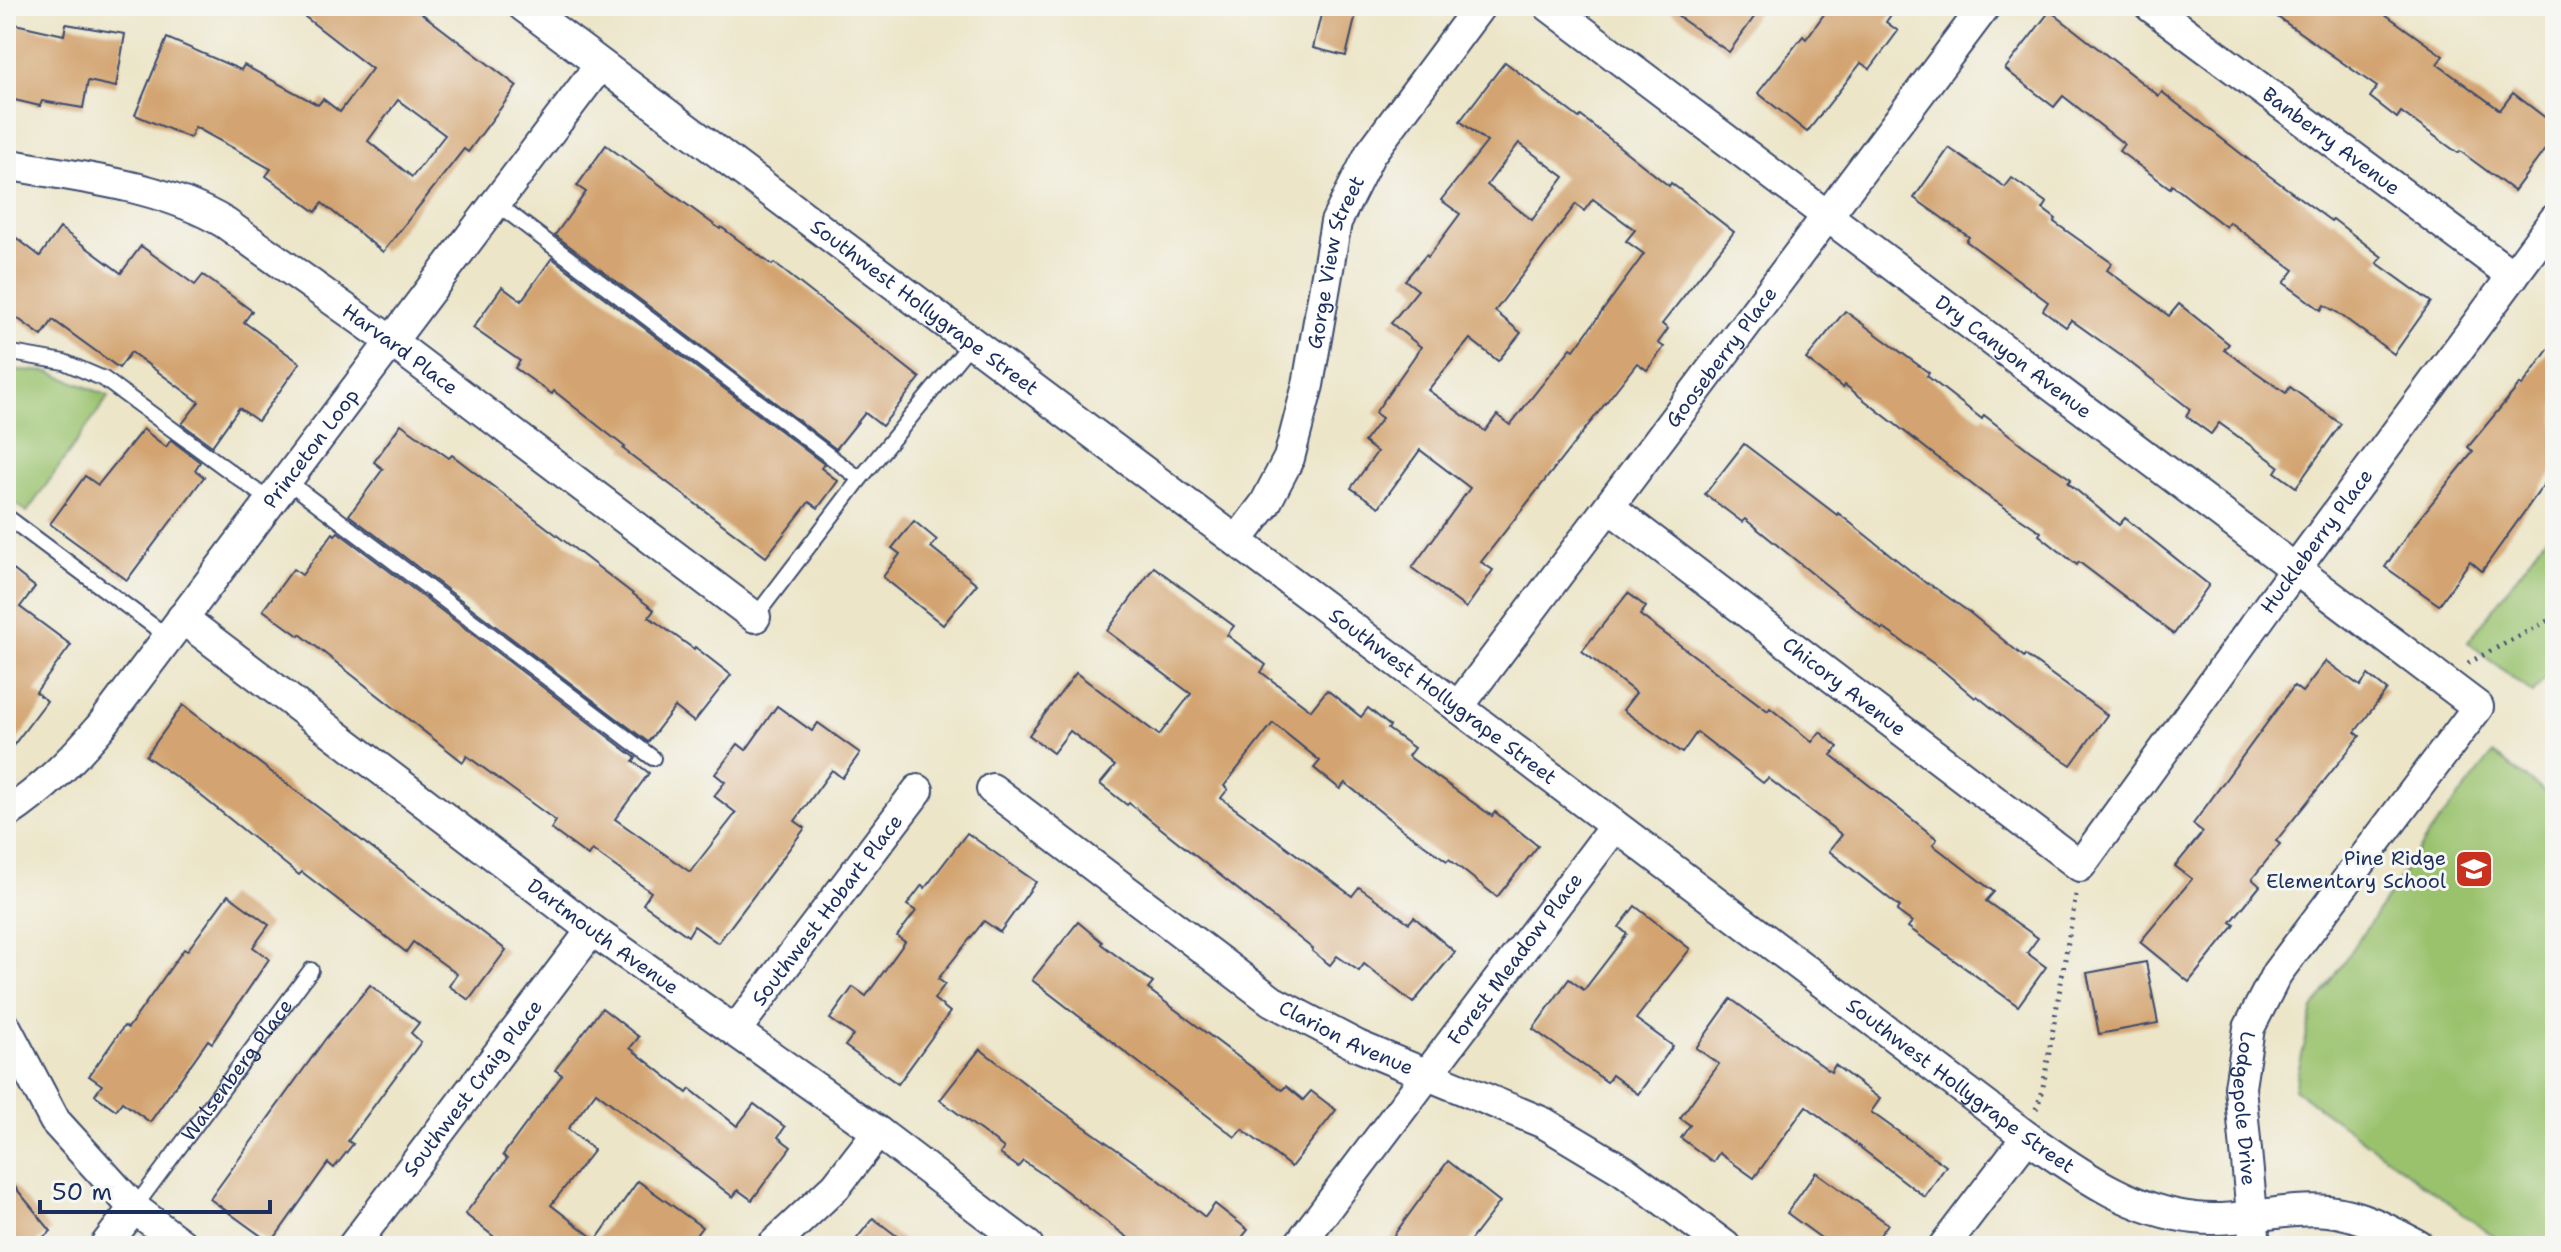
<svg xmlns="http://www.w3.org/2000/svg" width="2561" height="1252" font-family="'Shantell Sans',sans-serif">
  <rect width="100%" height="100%" fill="#f6f6f2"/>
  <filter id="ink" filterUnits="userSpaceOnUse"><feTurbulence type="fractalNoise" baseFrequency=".0125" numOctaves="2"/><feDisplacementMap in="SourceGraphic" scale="16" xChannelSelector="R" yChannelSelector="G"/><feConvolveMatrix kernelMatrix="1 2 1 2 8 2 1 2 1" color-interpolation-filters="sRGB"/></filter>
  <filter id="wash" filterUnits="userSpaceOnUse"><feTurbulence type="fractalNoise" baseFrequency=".006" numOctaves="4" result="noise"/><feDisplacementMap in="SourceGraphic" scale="32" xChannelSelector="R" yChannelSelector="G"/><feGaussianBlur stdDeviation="1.8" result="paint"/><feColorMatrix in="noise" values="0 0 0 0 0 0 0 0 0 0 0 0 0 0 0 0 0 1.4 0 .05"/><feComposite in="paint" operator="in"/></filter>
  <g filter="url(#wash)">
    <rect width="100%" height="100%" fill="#ece5c8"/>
    <!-- green -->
    <g fill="#9ac26d" stroke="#5a7866" stroke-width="2">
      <path d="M 6,369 L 49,372 L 109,396 L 27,512 L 6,496 Z"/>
      <path d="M 2555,525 L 2555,665 L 2533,694 L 2468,642 Z"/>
      <path d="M 2493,754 L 2555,799 L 2555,1246 L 2502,1246 L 2503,1243 L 2294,1089 L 2313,1009 L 2427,837 Z"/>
    </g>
    <g id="blocks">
      <!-- building -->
      <g fill="#d3a471" fill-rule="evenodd">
        <path d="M 291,6 L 412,6 L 517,86 L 468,152 L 464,149 L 383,252 L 322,203 L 316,212 L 266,176 L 271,169 L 195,127 L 190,138 L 135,115 L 167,38 L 241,70 L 244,65 L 318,105 L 323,99 L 340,112 L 372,69 ZM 398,100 L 445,135 L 412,177 L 368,141 Z"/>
        <path d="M 1323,6 L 1358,6 L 1346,56 L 1313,48 Z"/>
        <path d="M 1663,6 L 1762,6 L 1729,52 Z"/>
        <path d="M 1830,6 L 1897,6 L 1886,22 L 1898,31 L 1870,69 L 1861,63 L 1807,132 L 1758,93 L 1803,36 L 1806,39 Z"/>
        <path d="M 2262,6 L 2374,6 L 2443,56 L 2437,64 L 2500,110 L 2513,93 L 2555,125 L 2555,136 L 2514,191 L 2460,151 L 2458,153 L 2401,112 L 2397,118 L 2370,97 L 2377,87 Z"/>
        <path d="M 2050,11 L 2159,96 L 2162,92 L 2267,174 L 2331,221 L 2333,219 L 2382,257 L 2377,263 L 2431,302 L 2394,354 L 2338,313 L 2324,305 L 2321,310 L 2284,283 L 2294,270 L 2229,222 L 2226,227 L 2172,185 L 2170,188 L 2119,151 L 2124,144 L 2063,96 L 2054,107 L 2005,69 Z"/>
        <path d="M 6,22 L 64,35 L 66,24 L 125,34 L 116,87 L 88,81 L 83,108 L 42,101 L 40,106 L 6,98 Z"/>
        <path d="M 1505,62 L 1579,118 L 1581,116 L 1669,186 L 1671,183 L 1734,232 L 1662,324 L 1668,329 L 1658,343 L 1664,347 L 1647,370 L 1637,363 L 1481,562 L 1493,570 L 1466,608 L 1412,568 L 1470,488 L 1420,450 L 1379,507 L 1351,488 L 1377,452 L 1364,442 L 1382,418 L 1375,413 L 1421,347 L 1391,323 L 1418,290 L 1405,280 L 1426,255 L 1428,257 L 1460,214 L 1441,200 L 1487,142 L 1460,121 ZM 1519,143 L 1564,177 L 1532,220 L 1487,185 ZM 1593,199 L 1635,230 L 1626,241 L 1644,254 L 1574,350 L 1571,348 L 1510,425 L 1497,415 L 1485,431 L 1428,390 L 1470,339 L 1498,361 L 1521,333 L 1495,311 L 1576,204 L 1584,211 Z"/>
        <path d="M 606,145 L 720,229 L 721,227 L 772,265 L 774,263 L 920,378 L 882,426 L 865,413 L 836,449 L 555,235 L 586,192 L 577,186 Z"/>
        <path d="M 1949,148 L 2005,187 L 2012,178 L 2047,203 L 2043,209 L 2056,219 L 2054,222 L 2112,263 L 2107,270 L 2169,316 L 2179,304 L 2229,344 L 2224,350 L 2286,393 L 2290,387 L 2341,424 L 2296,487 L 2275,472 L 2279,466 L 2219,423 L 2211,434 L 2186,416 L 2190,409 L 2127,360 L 2071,320 L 2066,327 L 2043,310 L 2048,302 L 1966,241 L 1969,237 L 1914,198 Z"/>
        <path d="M 60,228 L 121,273 L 141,246 L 195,285 L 203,275 L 252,311 L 244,322 L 300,363 L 258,421 L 239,408 L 212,446 L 182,424 L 199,402 L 131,352 L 119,368 L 53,320 L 42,336 L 6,310 L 6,230 L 40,256 Z"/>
        <path d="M 552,258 L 824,464 L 821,468 L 838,481 L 818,508 L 809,502 L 766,557 L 623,449 L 625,447 L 554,391 L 552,394 L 515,368 L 520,361 L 473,328 L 502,287 L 521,301 Z"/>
        <path d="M 1845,311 L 1929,373 L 1927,376 L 1982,419 L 1984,415 L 2030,451 L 2071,479 L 2068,483 L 2119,525 L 2125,518 L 2209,585 L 2174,634 L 2079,562 L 2077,565 L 2039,535 L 2041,532 L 1983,493 L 1845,385 L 1843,388 L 1806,359 Z"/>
        <path d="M 2555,340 L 2555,469 L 2482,571 L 2470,561 L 2439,605 L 2385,567 L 2414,525 L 2473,452 L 2468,447 L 2520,384 L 2522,386 Z"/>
        <path d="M 401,424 L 449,458 L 452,455 L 550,530 L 654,610 L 649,617 L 694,649 L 695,647 L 731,675 L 694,722 L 675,707 L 648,742 L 349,515 L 383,469 L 374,462 Z"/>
        <path d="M 143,429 L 166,447 L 171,440 L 200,462 L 195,470 L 204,477 L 127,580 L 50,524 L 85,476 L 98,485 Z"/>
        <path d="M 1744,444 L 1837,515 L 1838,513 L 1927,584 L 1928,583 L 1969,612 L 2024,657 L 2025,655 L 2107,715 L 2071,765 L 2024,734 L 1977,696 L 1975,698 L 1940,668 L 1883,628 L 1882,630 L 1745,519 L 1742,522 L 1705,494 Z"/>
        <path d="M 914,521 L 937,540 L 931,547 L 977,584 L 943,625 L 883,577 L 900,554 L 892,548 Z"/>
        <path d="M 338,532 L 636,758 L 633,761 L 649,773 L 615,819 L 690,872 L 736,813 L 714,796 L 725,782 L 715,774 L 738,744 L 746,750 L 777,706 L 812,731 L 818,723 L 860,753 L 842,778 L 832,770 L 795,821 L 805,828 L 718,943 L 694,926 L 688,936 L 643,904 L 651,892 L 592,850 L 588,856 L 551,829 L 556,821 L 467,756 L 463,762 L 300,634 L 299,636 L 263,610 L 293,569 L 302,575 L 333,533 L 335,535 Z"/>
        <path d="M 6,564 L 35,587 L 20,607 L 71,645 L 36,692 L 47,701 L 6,755 Z"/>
        <path d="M 1154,567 L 1234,626 L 1227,635 L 1266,665 L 1261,672 L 1311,710 L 1327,690 L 1361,717 L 1368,708 L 1390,726 L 1388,729 L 1414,748 L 1408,756 L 1492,816 L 1495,812 L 1538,846 L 1497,897 L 1449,859 L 1447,861 L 1402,829 L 1345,783 L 1340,789 L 1314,768 L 1320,761 L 1273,723 L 1224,786 L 1228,789 L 1221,798 L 1352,896 L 1359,887 L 1409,923 L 1414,917 L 1455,952 L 1413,1003 L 1364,964 L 1359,971 L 1337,956 L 1330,965 L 1312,951 L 1313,949 L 1129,803 L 1127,805 L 1100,784 L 1115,766 L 1070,731 L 1053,753 L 1029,735 L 1076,673 L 1159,735 L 1191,694 L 1107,631 Z"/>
        <path d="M 1628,593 L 1646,607 L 1640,615 L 1768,711 L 1770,708 L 1812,742 L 1820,732 L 1838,747 L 1831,755 L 1937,839 L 1933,845 L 1994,892 L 1986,901 L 2038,938 L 2027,953 L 2046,967 L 2018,1006 L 1908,927 L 1912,922 L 1897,911 L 1900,907 L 1829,851 L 1842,835 L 1768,778 L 1763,783 L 1697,732 L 1682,753 L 1623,710 L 1636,693 L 1582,651 Z"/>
        <path d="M 2326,661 L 2360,686 L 2368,675 L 2387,690 L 2355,732 L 2360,736 L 2276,841 L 2280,844 L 2252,879 L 2260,886 L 2231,922 L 2235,925 L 2189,982 L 2140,942 L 2192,879 L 2175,866 L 2203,832 L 2193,824 L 2294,686 L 2302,692 Z"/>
        <path d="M 183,705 L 506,950 L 469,1000 L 449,986 L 457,974 L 413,942 L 406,952 L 302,872 L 299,875 L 189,786 L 146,756 Z"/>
        <path d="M 967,833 L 1036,882 L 1000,932 L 984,921 L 938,979 L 945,984 L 934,999 L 950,1012 L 898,1084 L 845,1046 L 853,1035 L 830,1019 L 853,987 L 866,996 L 905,942 L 897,936 L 916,911 L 907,905 L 922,885 L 925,888 Z"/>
        <path d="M 228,895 L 269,925 L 253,947 L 269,959 L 212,1043 L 208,1040 L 150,1122 L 122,1102 L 116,1110 L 95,1095 L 102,1085 L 89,1076 L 124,1026 L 128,1028 L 184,949 L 187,951 Z"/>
        <path d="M 1635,906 L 1690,949 L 1636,1019 L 1673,1046 L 1638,1094 L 1612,1075 L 1607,1082 L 1533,1029 L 1569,979 L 1584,990 L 1627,934 L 1619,927 Z"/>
        <path d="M 1078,922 L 1102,942 L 1101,944 L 1153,983 L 1148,989 L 1282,1090 L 1286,1086 L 1303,1100 L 1311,1091 L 1336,1110 L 1291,1167 L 1242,1129 L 1235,1137 L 1032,980 Z"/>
        <path d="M 2146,962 L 2158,1023 L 2099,1034 L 2087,973 Z"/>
        <path d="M 370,985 L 419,1023 L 411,1033 L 421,1042 L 348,1141 L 353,1144 L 334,1168 L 328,1163 L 271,1243 L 210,1199 L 326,1038 Z"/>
        <path d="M 1731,999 L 1831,1072 L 1835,1065 L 1880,1099 L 1871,1112 L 1946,1166 L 1925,1197 L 1806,1106 L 1754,1178 L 1719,1153 L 1713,1162 L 1681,1138 L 1690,1125 L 1680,1118 L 1719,1064 L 1696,1048 Z"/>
        <path d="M 602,1008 L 639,1037 L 630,1048 L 687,1093 L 690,1089 L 737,1126 L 754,1104 L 785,1127 L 778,1137 L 791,1147 L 752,1200 L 738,1190 L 733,1197 L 596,1092 L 568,1129 L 594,1150 L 551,1205 L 596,1240 L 638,1181 L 702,1227 L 688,1246 L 506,1246 L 465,1214 L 507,1159 L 503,1155 L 562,1075 L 555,1070 Z"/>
        <path d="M 980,1049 L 1037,1093 L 1154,1176 L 1205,1217 L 1215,1204 L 1248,1230 L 1235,1246 L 1139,1246 L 1050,1179 L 1023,1161 L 1018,1167 L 1000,1154 L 1004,1148 L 940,1100 Z"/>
        <path d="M 1448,1161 L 1500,1202 L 1466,1246 L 1386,1246 Z"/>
        <path d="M 1816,1172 L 1888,1224 L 1872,1246 L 1832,1246 L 1787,1213 Z"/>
        <path d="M 6,1176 L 51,1231 L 32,1246 L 6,1246 Z"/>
        <path d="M 873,1218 L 910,1246 L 851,1246 Z"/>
      </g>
    </g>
  </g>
  <g filter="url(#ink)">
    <use href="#blocks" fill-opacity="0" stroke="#3a4a6e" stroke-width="2"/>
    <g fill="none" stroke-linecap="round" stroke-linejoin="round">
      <defs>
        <g id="lane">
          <path d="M 496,203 L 860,479"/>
          <path d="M 6,352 L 64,362 L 104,379 L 270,501"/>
          <path d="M 286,480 L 653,758"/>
          <path d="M 6,516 L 168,637"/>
          <path d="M 755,617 L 860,479 L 972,342"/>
          <path id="s1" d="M 134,1208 L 311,970"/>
        </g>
        <g id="street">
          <path id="s2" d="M 523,6 L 1458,707 L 2027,1137 C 2079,1173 2130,1211 2195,1218 C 2239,1223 2284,1207 2328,1211 C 2360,1214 2391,1231 2419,1246"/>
          <path id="s3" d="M 1549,6 L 2478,707 L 2277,973 L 2249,1028 L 2240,1087 L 2255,1246"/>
          <path id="s4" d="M 2150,6 L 2513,276"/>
          <path id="s5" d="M 6,164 C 79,178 160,184 225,223 L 392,342 L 755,617"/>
          <path id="s6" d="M 1609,507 L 2080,866 L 2296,568 L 2555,219"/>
          <path id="s7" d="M 1237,541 L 1265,504 L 1289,458 L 1308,385 L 1336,222 L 1370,154 L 1480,6"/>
          <path id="s8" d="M 182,618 L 592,930 L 878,1132 L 1028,1246"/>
          <path id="s9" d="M 1458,707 L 1985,6"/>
          <path id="s10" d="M 992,789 L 1272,1001 L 1358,1046 L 1544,1123 L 1624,1171 L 1725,1246"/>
          <path id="s11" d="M 6,814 C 44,789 73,759 102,725 L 600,65"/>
          <path d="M 6,1028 L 55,1121 L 134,1208 L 184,1246"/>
          <path id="s12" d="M 735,1031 L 918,790"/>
          <path d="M 105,1246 L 134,1208"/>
          <path id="s13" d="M 353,1246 L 592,930"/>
          <path d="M 772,1246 L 836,1186 L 878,1132"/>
          <path id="s14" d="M 1298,1246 L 1615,826"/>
          <path d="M 1944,1246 L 2027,1137"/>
        </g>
      </defs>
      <!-- lane casing -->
      <use href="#lane" stroke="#3a4a6e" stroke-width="18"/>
      <!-- street casing -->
      <use href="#street" stroke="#3a4a6e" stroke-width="34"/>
      <!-- path -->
      <g stroke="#3a4a6e" stroke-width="5" stroke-dasharray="2 6" stroke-linecap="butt">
        <path d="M 2468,663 L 2555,617"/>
        <path d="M 2036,1109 L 2042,1093 L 2076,895"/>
      </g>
      <!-- lane -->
      <use href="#lane" stroke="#fff" stroke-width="14"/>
      <!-- street -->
      <use href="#street" stroke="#fff" stroke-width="30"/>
    </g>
  </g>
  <!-- icons -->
  <defs>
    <symbol id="school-square" viewBox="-11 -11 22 22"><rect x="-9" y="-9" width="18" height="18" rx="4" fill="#c8321e" stroke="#f6f6f2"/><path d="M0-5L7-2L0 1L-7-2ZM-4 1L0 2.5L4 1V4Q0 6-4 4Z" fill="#fff"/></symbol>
  </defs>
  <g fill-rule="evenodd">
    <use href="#school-square" x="2452" y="847" width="44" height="44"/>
  </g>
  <g text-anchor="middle" stroke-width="6" stroke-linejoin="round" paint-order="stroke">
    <!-- street labels -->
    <g font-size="20" fill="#1b2f5e" stroke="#f6f6f2">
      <text dy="7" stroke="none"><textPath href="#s4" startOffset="226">Banberry Avenue</textPath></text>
      <text dy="7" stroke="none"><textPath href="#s7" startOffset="300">Gorge View Street</textPath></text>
      <text dy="7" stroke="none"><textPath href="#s2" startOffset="502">Southwest Hollygrape Street</textPath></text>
      <text dy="7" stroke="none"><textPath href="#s5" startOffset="444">Harvard Place</textPath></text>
      <text dy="7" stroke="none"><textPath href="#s9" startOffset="438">Gooseberry Place</textPath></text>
      <text dy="7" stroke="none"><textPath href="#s3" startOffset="582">Dry Canyon Avenue</textPath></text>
      <text dy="7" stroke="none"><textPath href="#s11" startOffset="478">Princeton Loop</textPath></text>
      <text dy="7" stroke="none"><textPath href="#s6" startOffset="994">Huckleberry Place</textPath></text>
      <text dy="7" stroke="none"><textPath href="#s6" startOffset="296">Chicory Avenue</textPath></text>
      <text dy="7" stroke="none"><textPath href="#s2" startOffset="1150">Southwest Hollygrape Street</textPath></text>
      <text dy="7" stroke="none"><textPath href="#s12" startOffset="152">Southwest Hobart Place</textPath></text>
      <text dy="7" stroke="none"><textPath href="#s8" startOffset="528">Dartmouth Avenue</textPath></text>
      <text dy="7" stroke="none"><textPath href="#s14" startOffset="360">Forest Meadow Place</textPath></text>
      <text dy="7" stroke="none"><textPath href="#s10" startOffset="434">Clarion Avenue</textPath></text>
      <text dy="7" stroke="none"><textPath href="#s1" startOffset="172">Walsenberg Place</textPath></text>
      <text dy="7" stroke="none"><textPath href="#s2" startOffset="1798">Southwest Hollygrape Street</textPath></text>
      <text dy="7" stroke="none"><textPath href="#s13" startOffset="198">Southwest Craig Place</textPath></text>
      <text dy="7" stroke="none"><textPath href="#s3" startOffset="1640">Lodgepole Drive</textPath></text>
    </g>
    <!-- poi labels -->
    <g font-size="20" fill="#1b2f5e" stroke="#f6f6f2" text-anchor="end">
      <text x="2446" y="865">Pine Ridge<tspan x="2446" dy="23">Elementary School</tspan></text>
    </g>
  </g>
  <!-- margin -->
  <rect width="2561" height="1252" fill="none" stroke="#f6f6f2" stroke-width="32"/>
  <!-- scale -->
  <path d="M40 1200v12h230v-12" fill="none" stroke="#1b2f5e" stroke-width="4"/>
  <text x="52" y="1200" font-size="24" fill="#1b2f5e" stroke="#f6f6f2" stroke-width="6" paint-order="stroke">50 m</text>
</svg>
